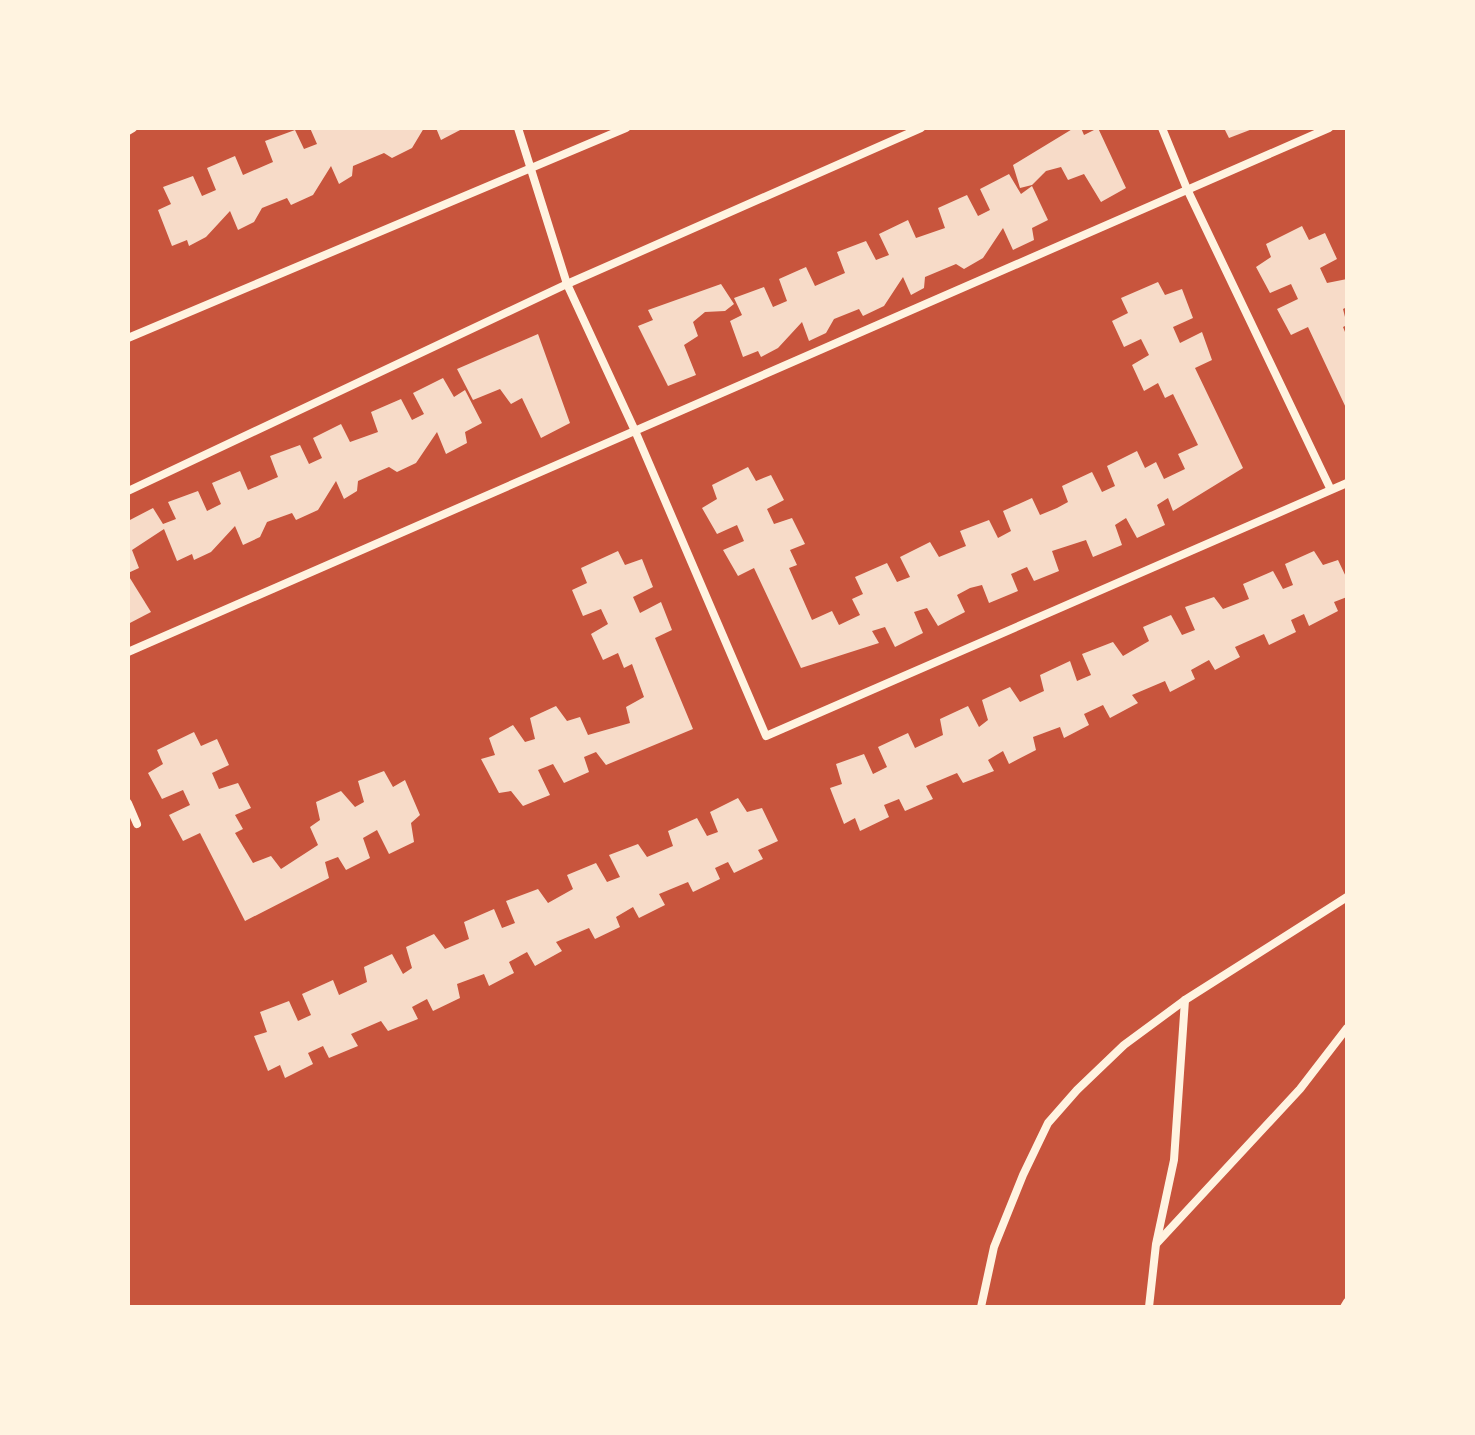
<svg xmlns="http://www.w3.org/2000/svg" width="1475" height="1435" font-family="'Source Serif 4',serif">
  <rect width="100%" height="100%" fill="#c8553d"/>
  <!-- building -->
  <g fill="#f7dbc8">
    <path d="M 310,128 L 424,128 L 412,148 L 392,158 L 384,153 L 353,166 L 352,176 L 339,184 L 331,166 L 313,195 L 291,205 L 287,198 L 262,208 L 254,222 L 238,230 L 230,211 L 206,237 L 189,246 L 187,240 L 172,246 L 158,210 L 171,204 L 163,187 L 193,176 L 202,196 L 216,190 L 207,168 L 235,156 L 243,175 L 273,162 L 265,141 L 295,130 L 304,149 L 317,144 Z"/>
    <path d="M 436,128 L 464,128 L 441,140 Z"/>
    <path d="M 1074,128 L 1081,128 L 1084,135 L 1098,128 L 1126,188 L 1101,202 L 1084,174 L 1068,180 L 1061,167 L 1046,171 L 1032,185 L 1020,188 L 1013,165 Z"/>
    <path d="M 1224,128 L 1255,128 L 1229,138 Z"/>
    <path d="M 1009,174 L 1021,194 L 1032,186 L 1048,220 L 1032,228 L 1034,240 L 1013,250 L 1003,228 L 983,258 L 964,269 L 956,264 L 925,277 L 924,288 L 911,295 L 903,277 L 884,306 L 863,316 L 859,309 L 834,319 L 826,333 L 809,341 L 802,322 L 778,348 L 761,357 L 758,351 L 743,357 L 730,321 L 742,315 L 734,298 L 764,287 L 773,307 L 787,301 L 779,279 L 806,267 L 815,286 L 845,273 L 837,252 L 866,241 L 876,260 L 889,255 L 879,234 L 908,220 L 916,238 L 945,228 L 938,208 L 967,195 L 978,216 L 990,210 L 980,189 Z"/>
    <path d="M 1302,226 L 1309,240 L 1325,233 L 1337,259 L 1320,268 L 1327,283 L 1347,279 L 1347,307 L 1343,309 L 1347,325 L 1343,327 L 1347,337 L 1347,410 L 1308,327 L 1291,335 L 1277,309 L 1298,299 L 1291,284 L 1270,293 L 1256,267 L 1271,257 L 1266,244 Z"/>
    <path d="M 1158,282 L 1165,295 L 1182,289 L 1193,318 L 1173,327 L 1180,343 L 1202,332 L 1212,360 L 1195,368 L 1243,468 L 1173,511 L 1168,498 L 1157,505 L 1165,525 L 1137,538 L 1126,518 L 1115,525 L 1122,545 L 1093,557 L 1086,540 L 1052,551 L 1059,571 L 1034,581 L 1027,567 L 1011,574 L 1018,591 L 989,603 L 982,585 L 970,588 L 957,595 L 965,612 L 938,626 L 927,608 L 914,612 L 923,633 L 895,647 L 885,627 L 872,631 L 879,643 L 801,668 L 754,568 L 738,576 L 723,550 L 744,541 L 737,525 L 717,534 L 702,508 L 717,499 L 712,485 L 748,467 L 756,481 L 771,475 L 784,500 L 767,509 L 774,524 L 792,518 L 805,544 L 790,550 L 797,565 L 789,568 L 812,620 L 832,611 L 839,625 L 860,615 L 852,599 L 863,594 L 855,577 L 887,563 L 897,582 L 910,577 L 900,557 L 930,542 L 939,557 L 966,546 L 960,531 L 989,520 L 998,538 L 1011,531 L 1003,511 L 1032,498 L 1040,515 L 1057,508 L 1068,502 L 1062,486 L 1092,472 L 1102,492 L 1115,486 L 1107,466 L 1137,451 L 1145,468 L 1156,462 L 1164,479 L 1185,469 L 1178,454 L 1198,445 L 1173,394 L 1165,398 L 1158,383 L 1144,391 L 1132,365 L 1149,355 L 1141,339 L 1124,347 L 1112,321 L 1128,313 L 1121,298 Z"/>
    <path d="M 721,284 L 734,304 L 725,311 L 705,312 L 693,322 L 698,336 L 684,345 L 696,375 L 668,386 L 638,326 L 653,320 L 648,310 Z"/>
    <path d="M 538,334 L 570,423 L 541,438 L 522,398 L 511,404 L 500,389 L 473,400 L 457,369 Z"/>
    <path d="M 443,378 L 454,397 L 465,390 L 482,423 L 465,432 L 467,443 L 446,454 L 437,432 L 416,463 L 397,472 L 389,467 L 358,481 L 357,491 L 344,499 L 336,481 L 318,510 L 296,520 L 292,513 L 267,522 L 260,537 L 243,545 L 235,526 L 211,552 L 194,560 L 192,554 L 177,561 L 164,529 L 132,550 L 139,568 L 128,573 L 128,521 L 153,508 L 163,524 L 176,519 L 168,502 L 198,491 L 207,511 L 221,504 L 212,483 L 240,471 L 248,490 L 278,477 L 270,456 L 300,445 L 309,464 L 322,458 L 313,438 L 341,424 L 350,442 L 378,432 L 371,412 L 401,399 L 412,420 L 424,414 L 413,393 Z"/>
    <path d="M 618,551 L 625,565 L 642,559 L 653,587 L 633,597 L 640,613 L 661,602 L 672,630 L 655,638 L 693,729 L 606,765 L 596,752 L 584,757 L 589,772 L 564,783 L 553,764 L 538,770 L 550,795 L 523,806 L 511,791 L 499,793 L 481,759 L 495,755 L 489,738 L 513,725 L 525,742 L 535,739 L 530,718 L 556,706 L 567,721 L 580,717 L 588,735 L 630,723 L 626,707 L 644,697 L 632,664 L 624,668 L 618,653 L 603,660 L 591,634 L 608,624 L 601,609 L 583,616 L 572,590 L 587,583 L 581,568 Z"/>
    <path d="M 1314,551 L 1323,565 L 1338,560 L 1347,579 L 1347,597 L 1334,602 L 1338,611 L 1309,626 L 1304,614 L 1291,620 L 1296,632 L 1269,645 L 1264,634 L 1235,647 L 1240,657 L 1215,670 L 1209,660 L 1191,670 L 1195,679 L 1170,692 L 1165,681 L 1132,695 L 1138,703 L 1110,718 L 1103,705 L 1084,714 L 1089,725 L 1064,738 L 1060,727 L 1033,737 L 1036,750 L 1009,764 L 1003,751 L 988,760 L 994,771 L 963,783 L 957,773 L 926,786 L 933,799 L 905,811 L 899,799 L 884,805 L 889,817 L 860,831 L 855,818 L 844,824 L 830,788 L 842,784 L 836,764 L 864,754 L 873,774 L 887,767 L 878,747 L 908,733 L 915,748 L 943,735 L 940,719 L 968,706 L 979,727 L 988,720 L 982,700 L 1010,687 L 1020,702 L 1044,691 L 1040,675 L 1070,661 L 1077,681 L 1091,675 L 1082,654 L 1113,642 L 1123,656 L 1149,641 L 1143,627 L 1171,615 L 1182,635 L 1195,630 L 1185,607 L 1214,597 L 1223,609 L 1249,599 L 1243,584 L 1273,571 L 1283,589 L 1293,585 L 1285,564 Z"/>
    <path d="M 128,575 L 151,612 L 128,624 Z"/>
    <path d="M 194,732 L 201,746 L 217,739 L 229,765 L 212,773 L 219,789 L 238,783 L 251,808 L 235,815 L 243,829 L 235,833 L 253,863 L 271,856 L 281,869 L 318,845 L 310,827 L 320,820 L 316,802 L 341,791 L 355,807 L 364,802 L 358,781 L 384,771 L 393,787 L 405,780 L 420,815 L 411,823 L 414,842 L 389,854 L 377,830 L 363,838 L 370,858 L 346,870 L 338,857 L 325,862 L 329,878 L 245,921 L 200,833 L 183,841 L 169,815 L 190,805 L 183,790 L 162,799 L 148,773 L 163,764 L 157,750 Z"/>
    <path d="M 738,798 L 747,812 L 762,808 L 778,841 L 758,850 L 763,859 L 734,873 L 728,862 L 715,868 L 720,879 L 693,892 L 688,882 L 659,894 L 665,905 L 639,918 L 633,907 L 616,917 L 620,927 L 595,939 L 589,928 L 556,942 L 562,951 L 535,966 L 527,952 L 509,962 L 514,973 L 489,986 L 484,974 L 457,984 L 460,998 L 433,1011 L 427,999 L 412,1007 L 418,1019 L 388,1031 L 381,1021 L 351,1034 L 358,1046 L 329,1058 L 323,1046 L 308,1053 L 313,1064 L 285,1078 L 280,1065 L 268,1071 L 254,1036 L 267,1032 L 260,1012 L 289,1001 L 298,1021 L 311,1015 L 302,994 L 333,980 L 339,995 L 367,982 L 364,967 L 392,954 L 403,974 L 412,968 L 406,947 L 434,934 L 445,949 L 469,939 L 464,922 L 494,909 L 502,928 L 515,923 L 506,901 L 538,889 L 548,903 L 573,889 L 567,875 L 596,863 L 607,882 L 620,877 L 609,855 L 638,844 L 647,857 L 673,846 L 668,831 L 697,818 L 707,836 L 718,832 L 710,812 Z"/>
  </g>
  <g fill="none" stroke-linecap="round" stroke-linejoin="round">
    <!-- minor -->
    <g stroke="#fff3e0" stroke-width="8">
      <path d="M 518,128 L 567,284 L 636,433 L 766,736 L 1347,483"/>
      <path d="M 1162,128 L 1187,189 L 1330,488"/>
      <path d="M 128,131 L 133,128"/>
      <path d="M 128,338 L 626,128"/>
      <path d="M 128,491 L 567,284 L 921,128"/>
      <path d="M 128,652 L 1329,128"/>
      <path d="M 128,803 L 137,824"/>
      <path d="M 1157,1243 L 1300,1089 L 1347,1028"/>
      <path d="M 981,1307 L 994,1247 L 1023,1175 L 1048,1123 L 1077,1090 L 1124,1045 L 1185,1000 L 1347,897"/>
      <path d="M 1149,1307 L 1156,1244 L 1174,1160 L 1185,1000"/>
      <path d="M 1344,1307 L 1347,1302"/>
    </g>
  </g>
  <!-- border -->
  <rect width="1475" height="1435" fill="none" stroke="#fff3e0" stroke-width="260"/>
</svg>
